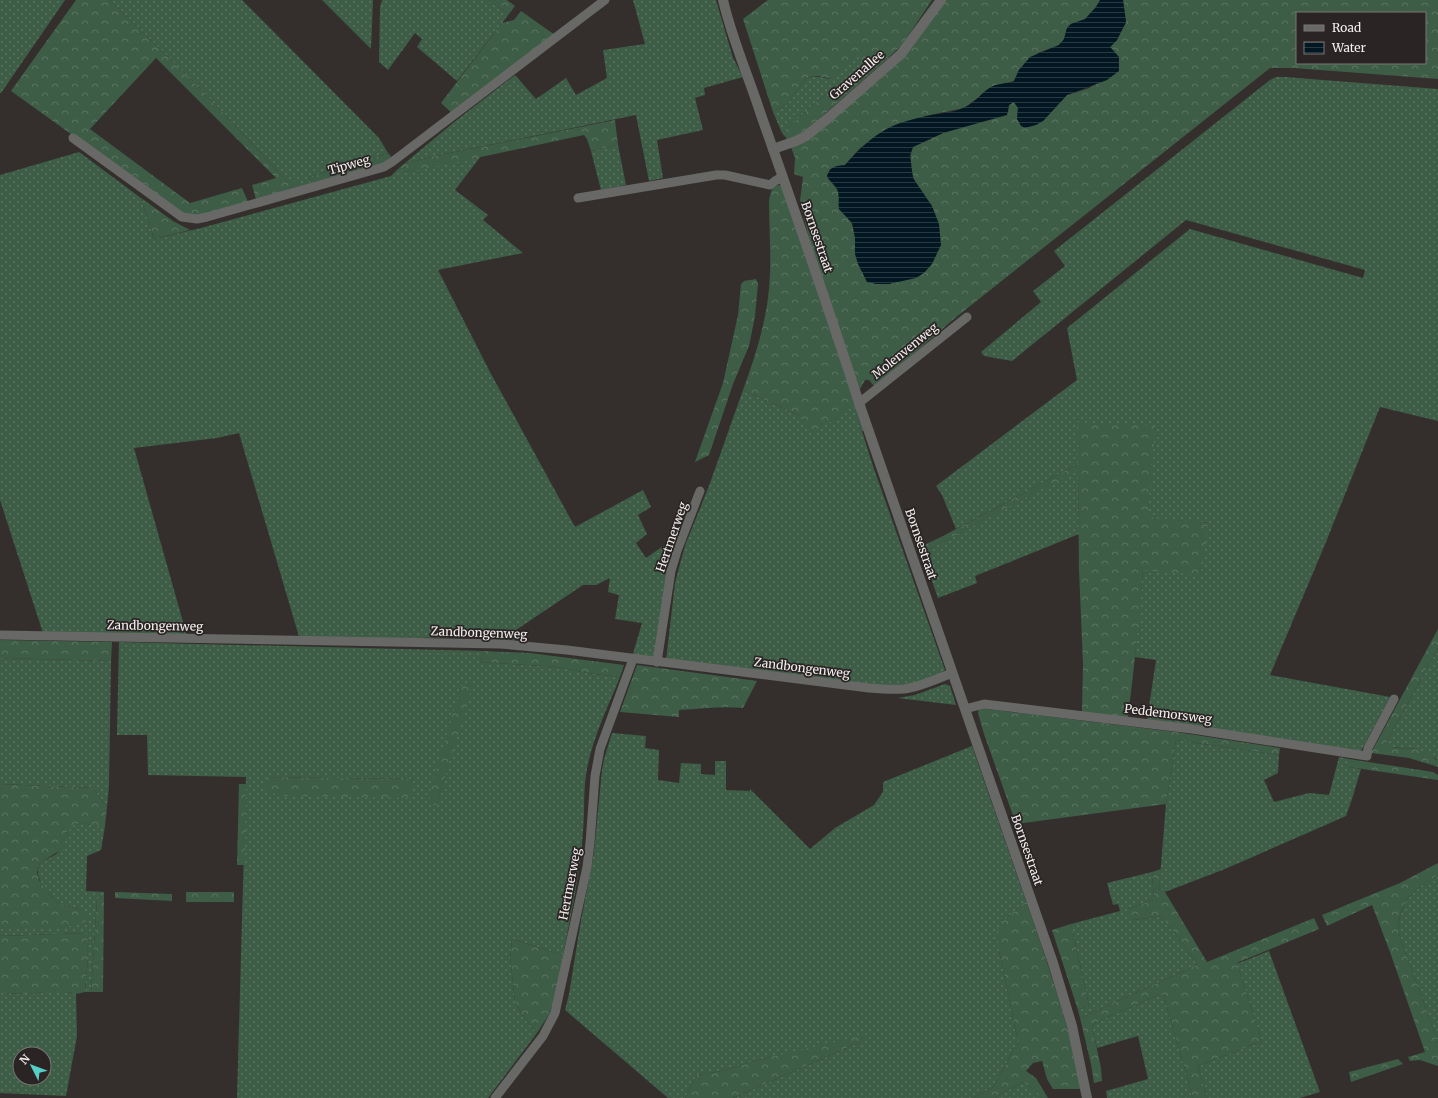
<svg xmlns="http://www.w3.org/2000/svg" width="1438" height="1098" font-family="Merriweather,serif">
  <defs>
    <pattern id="grass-dots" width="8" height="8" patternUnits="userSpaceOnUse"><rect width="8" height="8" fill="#3d5d46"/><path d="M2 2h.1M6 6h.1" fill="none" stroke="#5a7561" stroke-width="1.8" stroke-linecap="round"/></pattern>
    <pattern id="forest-crowns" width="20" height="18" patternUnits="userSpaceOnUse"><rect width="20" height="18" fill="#3d5d46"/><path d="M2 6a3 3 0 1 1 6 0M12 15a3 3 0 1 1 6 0" fill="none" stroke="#5a7561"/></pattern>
    <pattern id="water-rules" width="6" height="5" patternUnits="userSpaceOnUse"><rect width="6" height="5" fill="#021721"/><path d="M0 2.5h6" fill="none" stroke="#273942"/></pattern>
  </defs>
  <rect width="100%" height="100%" fill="#342f2d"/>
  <!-- grass -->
  <g fill="url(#grass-dots)" fill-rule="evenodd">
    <path d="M 0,0 L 65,0 L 1,93 L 0,93 Z"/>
    <path d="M 110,0 L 242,0 L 379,138 L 388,153 L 309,177 L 312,186 L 303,189 L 289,183 L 199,87 Z"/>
    <path d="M 322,0 L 373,0 L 371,49 Z"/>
    <path d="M 382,0 L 487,0 L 509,14 L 457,81 L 417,47 L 422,39 L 415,33 L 388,70 L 379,62 L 380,7 Z"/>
    <path d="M 633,0 L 716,0 L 733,58 L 743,77 L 704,88 L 705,95 L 695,98 L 703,130 L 657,140 L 663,178 L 649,181 L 636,115 L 445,154 L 405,163 L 453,123 L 515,75 L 536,99 L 566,78 L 576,95 L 607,78 L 603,50 L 645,44 Z"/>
    <path d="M 856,56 L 861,58 L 864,63 C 858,78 842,83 829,92 C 813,104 798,119 782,133 L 773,112 L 786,105 L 806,79 C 814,75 821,77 830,79 L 852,57 Z"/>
    <path d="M 1276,77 L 1285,77 L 1438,89 L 1438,421 L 1380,407 L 1326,542 L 1270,675 L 1390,697 L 1361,751 L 1147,720 L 1156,660 L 1135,657 L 1143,570 L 1208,523 L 1148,518 L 1078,464 L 956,529 L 942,495 L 936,486 L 1077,380 L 1067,328 L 1190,229 L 1363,278 L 1365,270 L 1186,220 L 1012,361 L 984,356 L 981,352 L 1041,302 L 1033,291 L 1065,266 L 1054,251 L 1270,80 Z"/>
    <path d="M 618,145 L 626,185 L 601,190 L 591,151 Z"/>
    <path d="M 79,152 L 141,198 L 154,239 L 201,228 L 391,176 L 399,168 L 406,172 L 481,156 L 455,190 L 488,215 L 483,220 L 523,253 L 438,270 L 490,372 L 575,527 L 643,490 L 651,507 L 638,515 L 647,534 L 636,543 L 646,558 L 682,533 L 655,659 L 632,657 L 642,623 L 615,619 L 619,595 L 608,592 L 610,578 L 596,585 L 583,585 L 513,632 L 515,641 L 467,637 L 300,640 L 239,433 L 217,438 L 134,448 L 187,636 L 43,633 L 0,500 L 0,175 Z"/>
    <path d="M 743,390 L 801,416 L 834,420 L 852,400 L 874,469 L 945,670 L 939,675 L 904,689 L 666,660 L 675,583 L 681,560 L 686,543 L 709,486 Z"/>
    <path d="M 1078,469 L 1079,534 L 975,576 L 977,583 L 938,598 L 922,553 Z"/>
    <path d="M 119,642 L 484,651 L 480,662 L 558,667 L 587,673 L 620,677 C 608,707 593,737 587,769 C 583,789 585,811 583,832 C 580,873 571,915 563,955 L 512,939 L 510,957 L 515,1001 L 522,1015 L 537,1033 L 488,1098 L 237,1098 L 246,777 L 148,775 L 147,735 L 117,735 ZM 461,686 L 448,766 L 436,807 ZM 266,777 L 413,779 L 409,798 Z"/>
    <path d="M 1438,648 L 1438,767 L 1432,765 L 1437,759 L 1415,749 L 1389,747 L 1385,745 Z"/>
    <path d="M 0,658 L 111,661 L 109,786 L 107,807 L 93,788 L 0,784 Z"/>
    <path d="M 945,684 L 950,686 L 956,705 L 898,698 L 915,695 Z"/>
    <path d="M 612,733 L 646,736 L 645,748 L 659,750 L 658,780 L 679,783 L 681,763 L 701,764 L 701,774 L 715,775 L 715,761 L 726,761 L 726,790 L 750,791 L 750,789 L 810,849 L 835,828 L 874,805 L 883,792 L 883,782 L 972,746 L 1026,901 L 1001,923 L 999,950 L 1018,1042 L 993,1087 L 973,1098 L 733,1098 L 860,1042 L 766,1058 L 721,1071 L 697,1075 L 685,1098 L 668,1098 L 565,1010 L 569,994 L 580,926 L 594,852 L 602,770 L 604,759 Z"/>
    <path d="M 1176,740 L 1279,755 L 1278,773 L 1264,780 L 1274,802 L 1309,793 L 1329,795 L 1339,757 L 1349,759 L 1349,767 L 1361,769 L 1352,799 L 1346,816 L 1225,869 L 1165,892 L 1159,889 L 1166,804 Z"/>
    <path d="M 82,822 L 94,826 L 105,826 L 101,850 L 87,856 L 86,891 L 104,892 L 104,897 L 97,899 L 91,992 L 85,992 L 88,957 L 86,933 L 0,936 L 0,926 L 59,927 L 66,926 L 82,910 C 76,908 69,907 63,905 C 54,901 38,883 38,873 C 38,870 39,866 40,863 C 45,859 54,857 58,852 C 67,840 65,824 82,822 Z"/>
    <path d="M 1152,872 L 1154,900 L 1127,909 L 1134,920 L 1161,916 L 1185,947 L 1197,965 L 1080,1018 L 1078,1010 L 1089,1005 L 1071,924 L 1120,911 L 1118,904 L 1113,905 L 1107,883 Z"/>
    <path d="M 1438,875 L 1438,1042 L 1398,932 C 1400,900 1411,891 1438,875 Z"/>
    <path d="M 1269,951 L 1320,1092 L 1300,1098 L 1207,1098 L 1198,1066 L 1262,1041 L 1237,964 L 1239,963 Z"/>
    <path d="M 43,992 L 68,992 L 76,994 L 77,1036 L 66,1096 L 0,1093 L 0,993 L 31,994 ZM 20,1054 L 44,1054 L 44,1078 L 20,1078 Z"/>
    <path d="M 1163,993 L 1193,1098 L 1107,1098 L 1106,1091 L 1148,1079 L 1138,1036 L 1097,1048 L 1092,1026 L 1101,1020 Z"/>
    <path d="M 1023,1082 L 1037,1092 L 1037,1098 L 993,1098 Z"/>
  </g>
  <!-- forest -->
  <g fill="url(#forest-crowns)" fill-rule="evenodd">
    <path d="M 76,0 L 110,0 L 199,87 L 289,183 L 300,180 L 303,189 L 257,203 L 252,185 L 276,178 L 156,58 L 90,129 L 190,203 L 242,188 L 249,204 L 188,218 L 11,91 Z"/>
    <path d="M 487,0 L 507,0 L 515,6 L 509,14 Z"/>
    <path d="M 768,0 L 932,0 L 902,45 L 885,61 L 803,133 L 788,140 L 782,133 C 798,119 813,104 829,92 C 842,83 858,78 864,63 C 861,58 858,56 852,57 L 833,79 L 817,76 L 810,77 L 806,79 L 786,105 L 773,112 L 743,19 Z"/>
    <path d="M 943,0 L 1100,0 L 1096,7 L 1085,20 L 1071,24 L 1067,28 L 1064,39 L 1059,45 L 1038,53 L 1019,70 L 1014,81 L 991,87 L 978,98 L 964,108 L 925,116 L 861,147 L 845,165 L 830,169 L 827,176 C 832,182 839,189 839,197 C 840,200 838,203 839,206 C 841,214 849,217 852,224 C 857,232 855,245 855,254 L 889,284 L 902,280 L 917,185 C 910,173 908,160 913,147 L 943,133 L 1008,113 L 1009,105 L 1014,102 L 1018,108 L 1017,119 L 1043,121 L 1067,95 L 1087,89 L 1098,83 L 1115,52 L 1110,47 L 1117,40 L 1126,22 L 1123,0 L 1438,0 L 1438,79 L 1294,68 L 1270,68 L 955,318 L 875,387 L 869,380 L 865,380 L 859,391 L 819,279 L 800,201 L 803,177 L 794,174 L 795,158 L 791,147 L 905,55 ZM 1297,13 L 1425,13 L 1425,63 L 1297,63 Z"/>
    <path d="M 521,11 L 555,35 L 453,114 L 441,103 L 502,23 L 514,20 Z"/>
    <path d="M 615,120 L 618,145 L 591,151 L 587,139 L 584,135 L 425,169 L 406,172 L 399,168 L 405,163 L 445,154 Z"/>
    <path d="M 388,153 L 394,160 L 312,186 L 309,177 Z"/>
    <path d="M 780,185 L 783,188 L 866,430 L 862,431 L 852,401 L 834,420 L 812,432 L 801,416 L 743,390 C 757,352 769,313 770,273 C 771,249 769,224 769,200 C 771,192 771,186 780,185 Z"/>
    <path d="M 141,198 L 173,221 L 190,230 L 154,239 Z"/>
    <path d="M 756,279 L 758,284 L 755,316 L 749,346 L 733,384 L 709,455 L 695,462 L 723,383 L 738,315 L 741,284 L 744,281 Z"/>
    <path d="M 1077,422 L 1155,426 L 1148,517 L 1208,523 L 1201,575 L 1143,570 L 1139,622 L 1128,718 L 1082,712 L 1083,664 L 1079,570 L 1078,470 L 922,553 L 920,547 L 945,535 L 1078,464 Z"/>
    <path d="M 1438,629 L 1438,648 L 1385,745 C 1394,749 1405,748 1414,749 C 1423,750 1430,755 1437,760 L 1432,765 L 1409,758 L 1371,753 Z"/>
    <path d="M 0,640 L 112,642 L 111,661 L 0,658 Z"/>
    <path d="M 484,651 L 530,653 L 624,665 L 620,677 L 587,673 L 558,667 L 480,662 Z"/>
    <path d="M 637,665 L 757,681 L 743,708 C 722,706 701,709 679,710 L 679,717 L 620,712 Z"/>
    <path d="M 473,684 L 436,807 L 430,801 L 430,791 L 461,686 Z"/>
    <path d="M 979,708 L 1176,732 L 1280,748 L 1279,755 L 1176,740 L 1166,804 L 1016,824 L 984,734 L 978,713 Z"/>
    <path d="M 1349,759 L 1433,772 L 1438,775 L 1438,780 L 1349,767 Z"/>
    <path d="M 266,777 L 413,779 L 410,798 L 287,796 L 265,792 Z"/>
    <path d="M 0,784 L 93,788 L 107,807 L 105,826 L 94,826 L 82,822 L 74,825 L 67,832 L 65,845 L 62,849 L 40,863 L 37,872 L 39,880 L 51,896 L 58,902 L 63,905 L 82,910 L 88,913 L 86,921 C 71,931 20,927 0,926 Z"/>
    <path d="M 239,784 L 246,784 L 245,865 L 237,865 Z"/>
    <path d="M 1438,863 L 1438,875 C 1411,891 1400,900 1398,932 L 1438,1042 L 1438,1066 L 1420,1060 L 1410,1061 L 1408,1057 L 1425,1052 L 1390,952 L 1372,905 L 1327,926 L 1322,915 L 1400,883 Z"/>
    <path d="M 1161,869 L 1159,889 L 1165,892 L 1207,962 L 1314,918 L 1319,929 L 1239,962 L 1237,964 L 1262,1041 L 1198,1066 L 1207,1098 L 1193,1098 L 1163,993 L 1101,1020 L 1092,1026 L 1101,1068 L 1102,1081 L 1094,1083 L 1091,1064 L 1080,1018 L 1197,965 L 1185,947 L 1161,916 L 1134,920 L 1129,914 L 1127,909 L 1154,900 L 1152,872 Z"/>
    <path d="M 115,892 L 172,894 L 172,901 L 115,898 Z"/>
    <rect x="186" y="892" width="48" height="10"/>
    <path d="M 104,897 L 103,992 L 91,992 L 97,899 Z"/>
    <path d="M 1026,901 C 1048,963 1068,1025 1083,1089 L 1053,1089 L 1047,1079 L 1042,1061 L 1033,1063 L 1026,1071 L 1036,1078 L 1048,1098 L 1037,1098 L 1037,1092 L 1023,1082 L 993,1098 L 973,1098 L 993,1087 L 1018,1042 L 999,950 L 997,932 L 1001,923 Z"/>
    <path d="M 1071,924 L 1089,1005 L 1078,1010 L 1052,930 Z"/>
    <path d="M 86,933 L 87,936 L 88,957 L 85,992 L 76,994 L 68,992 L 43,992 L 31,994 L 0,993 L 0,936 Z"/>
    <path d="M 512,939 L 563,955 L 557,991 L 550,1013 L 537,1033 L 522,1015 L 515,1001 L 510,957 Z"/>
    <path d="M 869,1034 L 860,1042 L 733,1098 L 685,1098 L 697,1075 L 721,1071 L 766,1058 Z"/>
    <path d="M 1398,1059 L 1403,1064 L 1351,1082 L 1349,1072 Z"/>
  </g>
  <!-- water -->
  <path fill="url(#water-rules)" d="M 1100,0 L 1123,0 L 1126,22 L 1117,40 L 1110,47 L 1119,57 L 1119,71 L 1107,80 L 1067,95 L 1043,121 L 1036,125 L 1025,128 L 1021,126 L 1017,119 L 1018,108 L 1014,102 L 1009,105 L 1007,115 L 943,133 L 913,147 L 910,155 L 913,178 L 932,206 L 939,224 L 941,245 L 932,264 L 924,273 L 916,278 L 889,284 L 876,284 L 867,282 L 858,264 L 855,254 L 855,238 L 852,223 L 839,209 C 838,202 840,196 837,189 C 834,184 829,181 827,176 C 830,166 836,166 845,165 C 872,135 887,124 927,116 C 939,113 953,113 963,108 C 975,104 982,91 993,86 C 999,83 1007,84 1014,81 L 1019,70 L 1030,57 L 1059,45 L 1064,39 L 1067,28 L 1071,24 L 1085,19 L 1096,7 Z"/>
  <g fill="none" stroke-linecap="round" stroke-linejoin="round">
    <!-- minor -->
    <g stroke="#686866" stroke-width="9">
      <path d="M 73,138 L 182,217 L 197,219 L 207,217 L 384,167 L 392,162 L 605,0"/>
      <path d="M 578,198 L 716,175 L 725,175 L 770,185 L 775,181 L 782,177"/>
      <path d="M 859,403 L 967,317"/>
      <path d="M 0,635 L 501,644 L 567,650 L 869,688 C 880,689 892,690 904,689 C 920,687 937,679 952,673"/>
      <path d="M 657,662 L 671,571 L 677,551 L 700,491"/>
      <path d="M 965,709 L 984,704 L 1192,729 L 1367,756 L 1368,748 L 1394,699"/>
      <path d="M 495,1098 L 543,1036 L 555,1013 L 587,867 L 590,843 L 595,776 L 600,749 L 633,659"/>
    </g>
    <!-- tertiary -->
    <g stroke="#686866" stroke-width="10">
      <path d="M 723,0 C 732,39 748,75 760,112 C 794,209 828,305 859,403 L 1053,963 L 1072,1026 L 1087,1098"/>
      <path d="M 773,149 L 796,141 L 806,136 L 827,119 L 901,54 L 941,0"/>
    </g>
  </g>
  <g text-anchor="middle" stroke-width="3.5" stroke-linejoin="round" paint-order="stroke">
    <!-- street labels -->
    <g font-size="12" fill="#f3efee" stroke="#2a2524">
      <text transform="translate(857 75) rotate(-41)" y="4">Gravenallee</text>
      <text transform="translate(349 165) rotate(-16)" y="4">Tipweg</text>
      <text transform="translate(817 237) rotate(71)" y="4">Bornsestraat</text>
      <text transform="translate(905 351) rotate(-39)" y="4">Molenvenweg</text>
      <text transform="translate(672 537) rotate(-71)" y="4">Hertmerweg</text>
      <text transform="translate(921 544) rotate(71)" y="4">Bornsestraat</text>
      <text transform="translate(155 626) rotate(1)" y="4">Zandbongenweg</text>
      <text transform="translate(479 633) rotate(2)" y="4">Zandbongenweg</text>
      <text transform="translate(802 668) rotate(7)" y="4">Zandbongenweg</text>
      <text transform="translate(1168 714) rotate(7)" y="4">Peddemorsweg</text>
      <text transform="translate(1027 850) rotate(71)" y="4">Bornsestraat</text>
      <text transform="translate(570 884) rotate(-79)" y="4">Hertmerweg</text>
    </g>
  </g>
  <!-- legend -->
  <rect x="1296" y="12" width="130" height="52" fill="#2a2524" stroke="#7a7675"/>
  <rect x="1304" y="25" width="20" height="6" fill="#686866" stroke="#7a7675"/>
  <text x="1332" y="32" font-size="12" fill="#f3efee">Road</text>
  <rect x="1304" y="42" width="20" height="12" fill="url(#water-rules)" stroke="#7a7675"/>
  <text x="1332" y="52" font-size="12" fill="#f3efee">Water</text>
  <!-- north arrow -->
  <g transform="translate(32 1066) rotate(312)"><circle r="19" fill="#2a2524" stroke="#7a7675"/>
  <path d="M0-3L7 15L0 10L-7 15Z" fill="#55cec5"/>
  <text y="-6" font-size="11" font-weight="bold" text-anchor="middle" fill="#f3efee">N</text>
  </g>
</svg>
